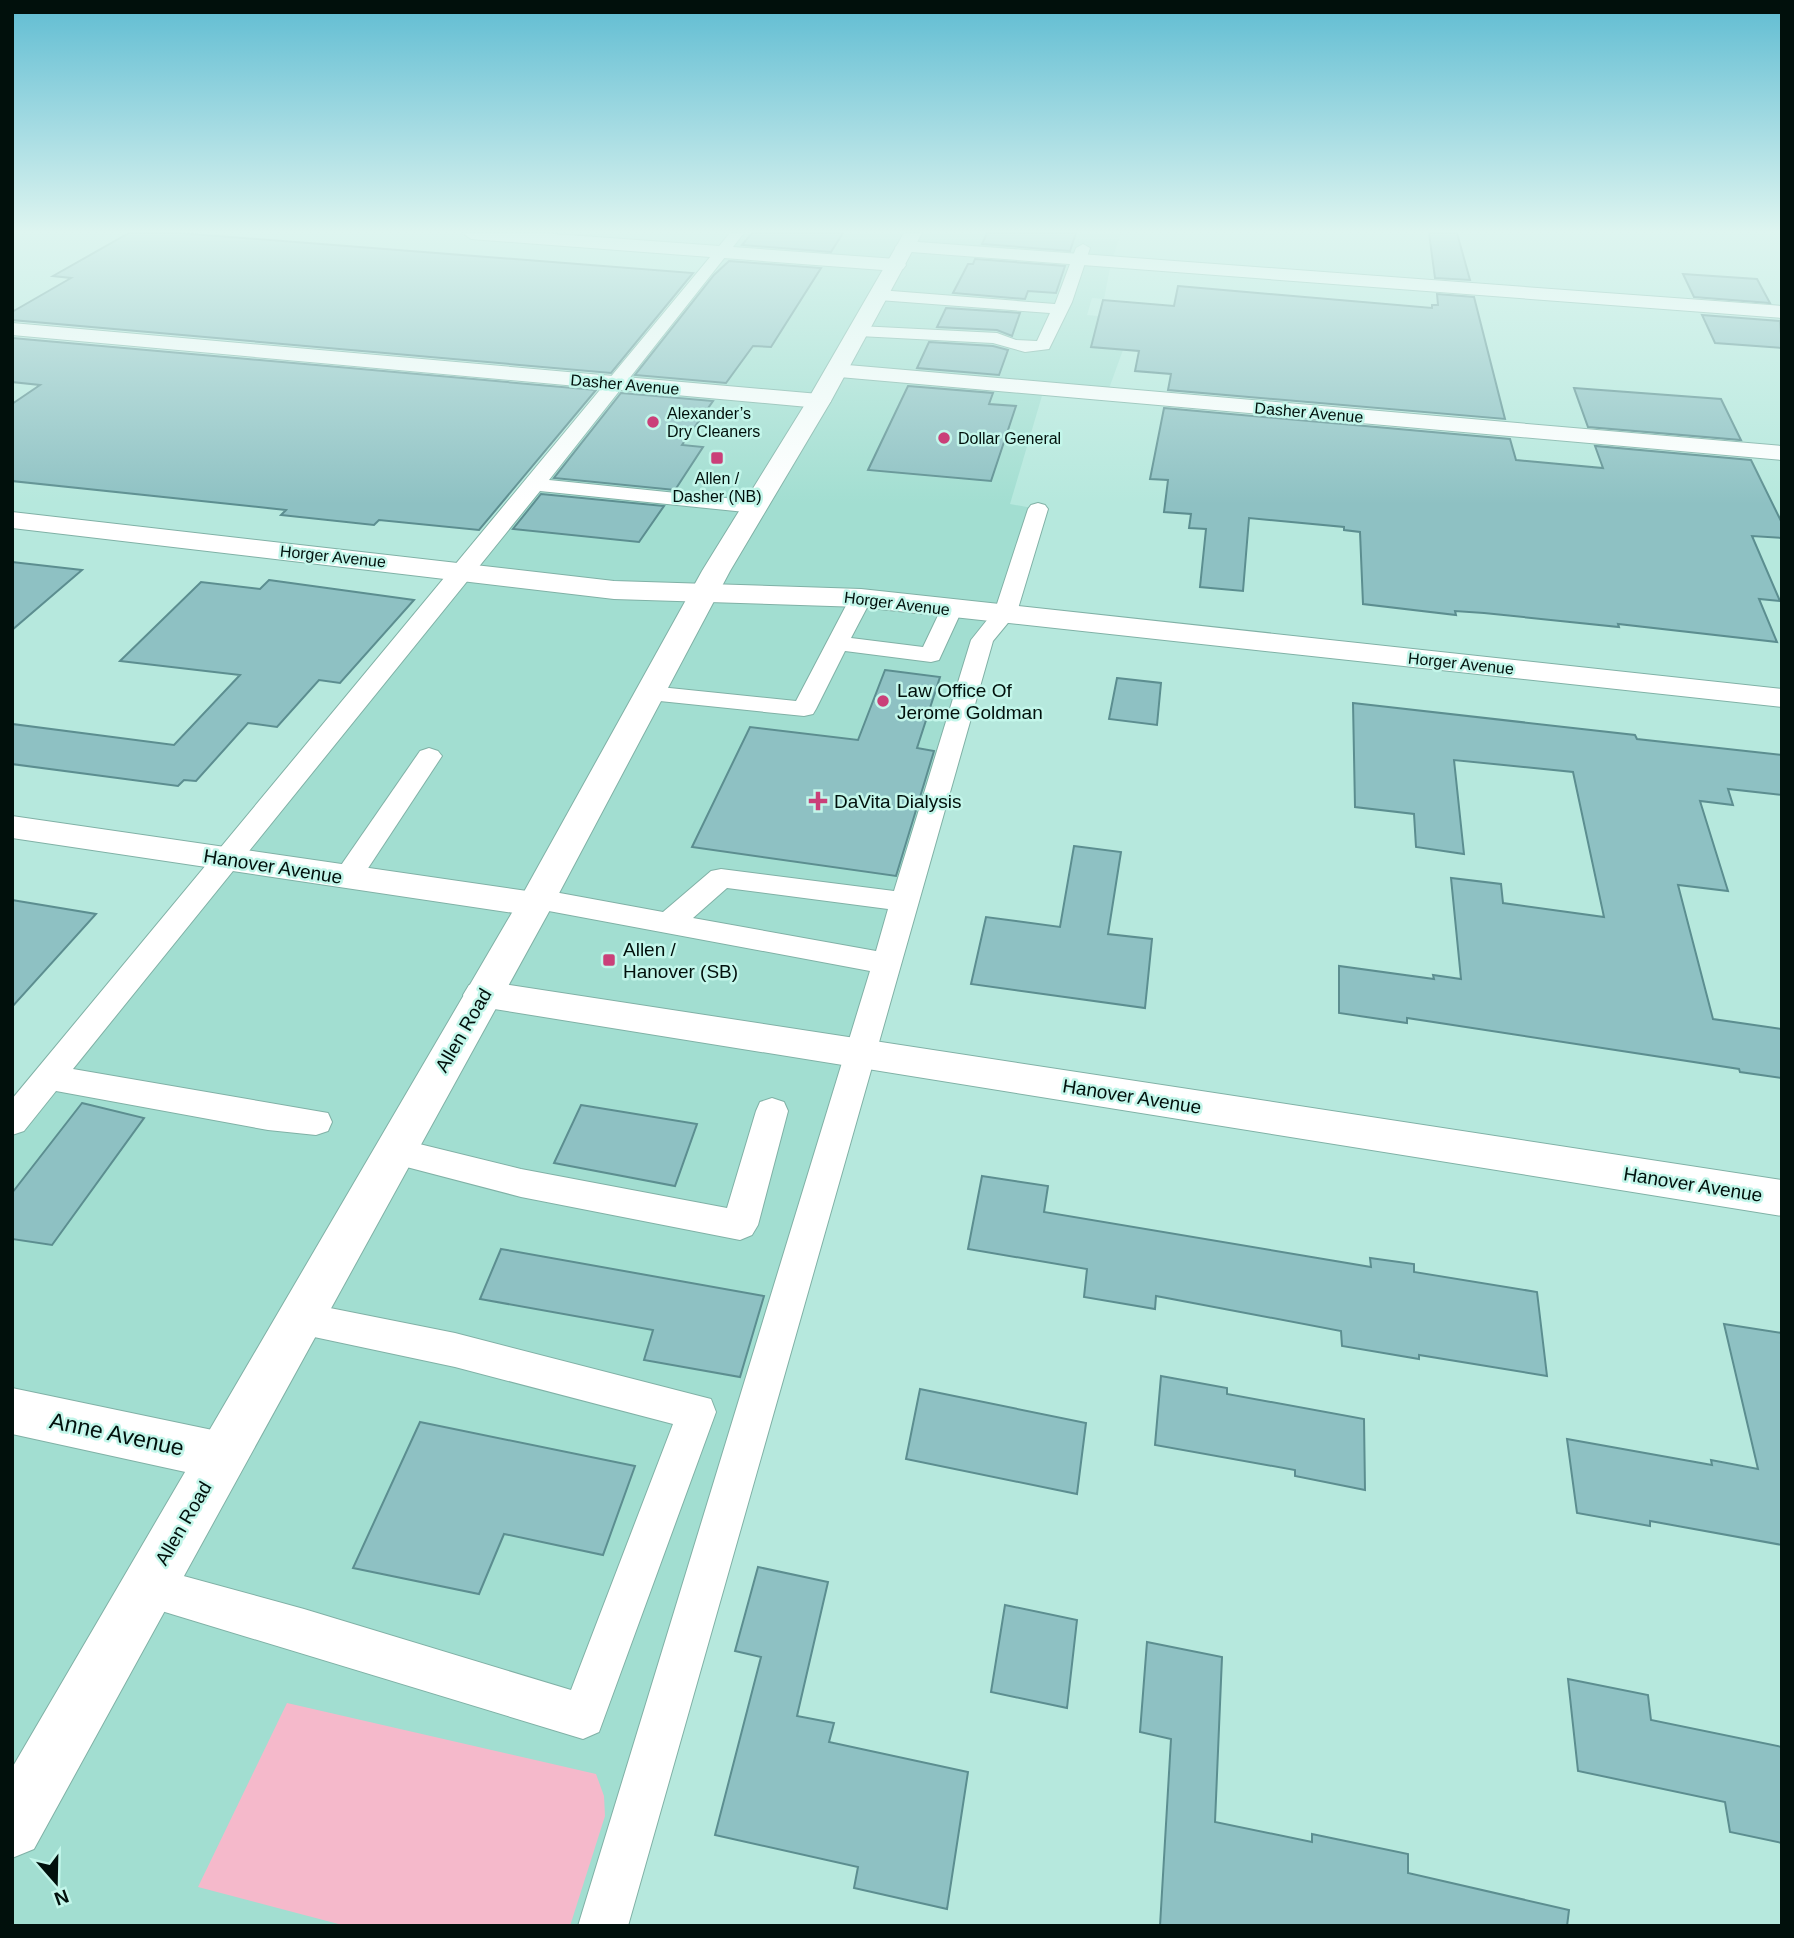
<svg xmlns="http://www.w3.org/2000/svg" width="1794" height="1938" font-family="Arial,sans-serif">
  <rect width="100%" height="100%" fill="#b6e8dd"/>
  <!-- built -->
  <path fill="#a2ded1" d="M 737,233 L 1121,233 L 1111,263 L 1104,299 L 1092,298 L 1087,315 L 1121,318 L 1123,350 L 1107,394 L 1044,389 L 1010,504 L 1038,509 L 982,640 L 603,1926 L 12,1926 L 12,1122 Z"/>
  <!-- green -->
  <path fill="#f5b9cb" d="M 287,1703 L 596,1774 L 604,1796 L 605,1816 L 570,1926 L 346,1926 L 198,1887 Z"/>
  <!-- building -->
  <g fill="#8ec1c3" stroke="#5c8e90" stroke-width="2">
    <path d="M 129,233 L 179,233 L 693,273 L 611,373 L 12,320 L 12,312 L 71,278 L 53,276 Z"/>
    <path d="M 752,233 L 843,233 L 831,252 L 742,245 Z"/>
    <path d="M 987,233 L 1076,233 L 1070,251 L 982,244 Z"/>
    <path d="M 1429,233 L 1457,233 L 1470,280 L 1435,278 Z"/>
    <path d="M 975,259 L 1065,266 L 1056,293 L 1028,291 L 1025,299 L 953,293 L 968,264 L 973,264 Z"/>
    <path d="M 729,261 L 821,268 L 771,347 L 753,346 L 726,383 L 635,375 L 714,275 Z"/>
    <path d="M 1683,274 L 1757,279 L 1770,303 L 1694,297 Z"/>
    <path d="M 1178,286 L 1432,308 L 1432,305 L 1438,305 L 1437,294 L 1474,297 L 1505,419 L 1168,390 L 1171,374 L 1135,371 L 1139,351 L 1091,347 L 1103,300 L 1174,306 Z"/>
    <path d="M 946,308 L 1020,313 L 1012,336 L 997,330 L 937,327 Z"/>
    <path d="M 1702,315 L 1780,321 L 1782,348 L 1715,343 Z"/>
    <path d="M 12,338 L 596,390 L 479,530 L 379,520 L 374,525 L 281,515 L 286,510 L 12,481 L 12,404 L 40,385 L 12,382 Z"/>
    <path d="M 929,342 L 993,346 L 1008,350 L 999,375 L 917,368 Z"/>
    <path d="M 908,386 L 993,393 L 989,404 L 1016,406 L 991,481 L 868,470 Z"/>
    <path d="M 1574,388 L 1721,399 L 1741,440 L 1588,427 Z"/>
    <path d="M 621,393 L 713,401 L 682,445 L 703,447 L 675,490 L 554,478 Z"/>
    <path d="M 1164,408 L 1510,439 L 1516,460 L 1603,468 L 1595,446 L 1751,460 L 1782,523 L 1782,538 L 1752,536 L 1780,601 L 1759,599 L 1777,642 L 1618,624 L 1619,627 L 1484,613 L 1455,611 L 1456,615 L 1363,604 L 1360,532 L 1344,530 L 1344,527 L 1249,518 L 1243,591 L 1200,587 L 1206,529 L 1189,528 L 1191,514 L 1164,512 L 1168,480 L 1150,479 Z"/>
    <path d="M 541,494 L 664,506 L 639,542 L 513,529 Z"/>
    <path d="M 12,562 L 82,570 L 12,630 Z"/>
    <path d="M 269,580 L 414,600 L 340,683 L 319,680 L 277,727 L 248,723 L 196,781 L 184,780 L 178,786 L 12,764 L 12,724 L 174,745 L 240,675 L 120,661 L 201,582 L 260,589 Z"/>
    <path d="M 885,670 L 940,677 L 917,748 L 934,751 L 896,876 L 692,847 L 750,727 L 858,740 Z"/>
    <path d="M 1117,678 L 1161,683 L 1157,725 L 1109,719 Z"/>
    <path d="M 1353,703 L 1635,735 L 1637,739 L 1782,755 L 1782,795 L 1728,789 L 1733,805 L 1700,801 L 1728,891 L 1678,885 L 1713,1019 L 1782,1029 L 1782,1078 L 1740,1072 L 1739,1069 L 1407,1018 L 1407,1023 L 1339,1013 L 1339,966 L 1434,979 L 1433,975 L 1461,979 L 1451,878 L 1501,884 L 1503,903 L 1604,917 L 1573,772 L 1454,760 L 1464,854 L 1416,847 L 1414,814 L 1355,807 Z"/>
    <path d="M 1074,846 L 1121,852 L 1108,934 L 1152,939 L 1145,1008 L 971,984 L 986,917 L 1060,927 Z"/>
    <path d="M 12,900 L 96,914 L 12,1007 Z"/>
    <path d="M 82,1103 L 144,1118 L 52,1245 L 12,1239 L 12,1193 Z"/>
    <path d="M 581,1105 L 697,1124 L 675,1186 L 554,1163 Z"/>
    <path d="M 982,1176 L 1048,1186 L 1044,1212 L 1371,1267 L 1370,1258 L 1414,1264 L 1414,1272 L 1537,1292 L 1547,1376 L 1419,1355 L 1419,1359 L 1342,1346 L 1341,1331 L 1156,1296 L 1155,1309 L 1084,1297 L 1087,1269 L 968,1249 Z"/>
    <path d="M 501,1249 L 764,1296 L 740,1377 L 644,1360 L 653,1330 L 480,1299 Z"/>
    <path d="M 1724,1324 L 1782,1333 L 1782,1545 L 1650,1521 L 1650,1526 L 1577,1513 L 1567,1439 L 1712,1465 L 1711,1460 L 1758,1469 Z"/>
    <path d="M 1161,1376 L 1227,1388 L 1227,1394 L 1364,1419 L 1365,1490 L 1295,1476 L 1295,1470 L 1155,1445 Z"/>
    <path d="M 920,1389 L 1086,1423 L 1077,1494 L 906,1459 Z"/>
    <path d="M 420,1422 L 635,1466 L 603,1555 L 504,1534 L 479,1594 L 353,1568 Z"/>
    <path d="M 758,1567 L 828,1582 L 797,1716 L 834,1723 L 829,1742 L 968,1772 L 947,1909 L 854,1888 L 858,1867 L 715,1835 L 761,1657 L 735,1651 Z"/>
    <path d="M 1005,1605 L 1077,1620 L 1067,1708 L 991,1692 Z"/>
    <path d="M 1147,1642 L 1222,1657 L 1215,1822 L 1312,1842 L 1312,1834 L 1408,1854 L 1408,1873 L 1569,1910 L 1567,1926 L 1160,1926 L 1171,1739 L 1140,1732 Z"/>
    <path d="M 1568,1679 L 1648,1695 L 1651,1720 L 1782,1747 L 1782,1843 L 1730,1832 L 1725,1802 L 1578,1771 Z"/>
  </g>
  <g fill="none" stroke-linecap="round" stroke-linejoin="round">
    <defs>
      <g id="lane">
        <path d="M 730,233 L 744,233 L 549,480 L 755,501 L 762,503 L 765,507 L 762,511 L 755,513 L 540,491 L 73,1069 L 328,1113 L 332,1122 L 328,1131 L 316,1135 L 268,1130 L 56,1091 L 24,1131 L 12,1135 L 12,1099 Z"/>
        <path d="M 1083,244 L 1090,248 L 1072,302 L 1049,349 L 1025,352 L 993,343 L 859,336 L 851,331 L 859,326 L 997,333 L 1016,340 L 1037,341 L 1050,313 L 879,300 L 871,295 L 879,290 L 1055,304 L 1076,248 Z"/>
        <path d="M 1038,503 L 1045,505 L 1048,509 L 1017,612 L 993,641 L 628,1926 L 578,1926 L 870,971 L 538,909 L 528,906 L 524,899 L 528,892 L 538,889 L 663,912 L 711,871 L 721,869 L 894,891 L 971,640 L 995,610 L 1028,509 L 1031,505 ZM 727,888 L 888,909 L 876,951 L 693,918 Z"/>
        <path d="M 861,591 L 869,593 L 872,598 L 851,638 L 923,647 L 943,605 L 959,605 L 962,610 L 939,660 L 931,662 L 845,651 L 816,709 L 813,714 L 804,716 L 650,700 L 641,698 L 638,693 L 641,688 L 650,686 L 796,701 L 850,598 L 853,593 Z"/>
        <path d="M 429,748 L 438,751 L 442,756 L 357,885 L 347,887 L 337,885 L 333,878 L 337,871 L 420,751 Z"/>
        <path d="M 772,1098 L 784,1102 L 788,1111 L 758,1225 L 752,1235 L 740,1240 L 521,1197 L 395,1164 L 383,1160 L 378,1151 L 383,1142 L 395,1138 L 521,1169 L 727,1208 L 756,1111 L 760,1102 Z"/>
        <path d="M 300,1302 L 455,1333 L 711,1399 L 716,1412 L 599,1732 L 583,1739 L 132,1602 L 126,1587 L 132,1572 L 147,1566 L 304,1609 L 571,1690 L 673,1424 L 455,1367 L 300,1334 L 287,1329 L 282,1318 L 287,1307 Z"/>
      </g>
      <g id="street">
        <path d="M 462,233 L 541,233 L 896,259 L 903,261 L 906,265 L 903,269 L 896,271 L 471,239 Z"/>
        <path d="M 905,241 L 1782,306 L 1782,318 L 898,251 L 895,247 Z"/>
        <path d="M 12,323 L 819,394 L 827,396 L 831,401 L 827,406 L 819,408 L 12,335 Z"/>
        <path d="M 836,364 L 1782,446 L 1782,460 L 828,376 L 825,371 L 828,366 Z"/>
        <path d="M 12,512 L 614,581 L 861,589 L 1782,689 L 1782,707 L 861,607 L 614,599 L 12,528 Z"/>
        <path d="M 12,816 L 534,892 L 547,895 L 552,904 L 547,913 L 534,916 L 12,838 Z"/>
        <path d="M 483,981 L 1782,1180 L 1782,1216 L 469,1005 L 463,995 L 469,985 Z"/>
        <path d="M 12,1388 L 222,1432 L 240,1439 L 248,1456 L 240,1473 L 222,1480 L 12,1434 Z"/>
      </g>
      <path id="secondary" d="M 904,233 L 922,233 L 831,401 L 730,571 L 556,899 L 34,1849 L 12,1858 L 12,1768 L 520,899 L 702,571 L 807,401 Z"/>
    </defs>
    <!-- lane casing -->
    <use href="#lane" stroke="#80b1a6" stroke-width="2"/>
    <!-- street casing -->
    <use href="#street" stroke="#80b1a6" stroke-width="2"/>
    <!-- secondary casing -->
    <use href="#secondary" stroke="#80b1a6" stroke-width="2"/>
    <!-- lane -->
    <use href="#lane" fill="#fff" fill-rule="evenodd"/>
    <!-- street -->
    <use href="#street" fill="#fff" fill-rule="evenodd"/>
    <!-- secondary -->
    <use href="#secondary" fill="#fff" fill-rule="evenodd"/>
  </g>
  <!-- sky -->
  <linearGradient id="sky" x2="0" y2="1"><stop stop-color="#5fbcd2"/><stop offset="0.46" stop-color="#def5f0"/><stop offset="1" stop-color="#def5f0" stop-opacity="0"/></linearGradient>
  <rect width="1794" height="504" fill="url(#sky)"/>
  <!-- markers -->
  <g fill="#ca4079" stroke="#c3f6ea" stroke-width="2.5">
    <circle cx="653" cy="422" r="7"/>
    <circle cx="944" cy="438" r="7"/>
    <rect x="710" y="451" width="14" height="14" rx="3.5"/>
    <circle cx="883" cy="701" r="7"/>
    <path d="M814.5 790.5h7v7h7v7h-7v7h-7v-7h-7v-7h7z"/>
    <rect x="602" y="953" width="14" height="14" rx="3.5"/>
  </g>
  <g text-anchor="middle" stroke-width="5" stroke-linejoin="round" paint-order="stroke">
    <!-- far-street labels -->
    <g font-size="16" fill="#01100c" stroke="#c3f6ea">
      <text transform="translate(625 384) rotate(5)" y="6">Dasher Avenue</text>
      <text transform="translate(1309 412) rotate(5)" y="6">Dasher Avenue</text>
      <text transform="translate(333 556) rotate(6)" y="6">Horger Avenue</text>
      <text transform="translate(897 603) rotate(7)" y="6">Horger Avenue</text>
      <text transform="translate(1461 663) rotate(6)" y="6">Horger Avenue</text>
    </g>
    <!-- far-poi labels -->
    <g font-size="16" fill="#01100c" stroke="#c3f6ea" text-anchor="start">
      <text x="667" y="419">Alexander’s<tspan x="667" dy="18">Dry Cleaners</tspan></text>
      <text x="958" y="444">Dollar General</text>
      <text x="717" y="484" text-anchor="middle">Allen /<tspan x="717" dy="18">Dasher (NB)</tspan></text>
    </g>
    <!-- poi labels -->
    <g font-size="19" fill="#01100c" stroke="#c3f6ea" text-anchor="start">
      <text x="897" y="697">Law Office Of<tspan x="897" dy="22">Jerome Goldman</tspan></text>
      <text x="834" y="808">DaVita Dialysis</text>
      <text x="623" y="956">Allen /<tspan x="623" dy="22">Hanover (SB)</tspan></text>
    </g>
    <!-- street labels -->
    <g font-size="19" fill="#01100c" stroke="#c3f6ea">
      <text transform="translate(273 866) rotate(9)" y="7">Hanover Avenue</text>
      <text transform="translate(463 1030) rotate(-60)" y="7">Allen Road</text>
      <text transform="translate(1132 1096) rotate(9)" y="7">Hanover Avenue</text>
      <text transform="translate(1693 1184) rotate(9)" y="7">Hanover Avenue</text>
      <text transform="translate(183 1523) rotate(-60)" y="7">Allen Road</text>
    </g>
    <!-- near-street labels -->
    <g font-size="23" fill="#01100c" stroke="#c3f6ea">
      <text transform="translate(117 1434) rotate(12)" y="8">Anne Avenue</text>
    </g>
  </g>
  <!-- border -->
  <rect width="1794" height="1938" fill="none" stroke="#01100c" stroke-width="28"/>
  <!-- north arrow -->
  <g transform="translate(56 1882) rotate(160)" stroke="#c3f6ea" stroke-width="5" paint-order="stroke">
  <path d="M0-5L12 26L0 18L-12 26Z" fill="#01100c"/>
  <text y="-10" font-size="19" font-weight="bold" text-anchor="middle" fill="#01100c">N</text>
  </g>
</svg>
